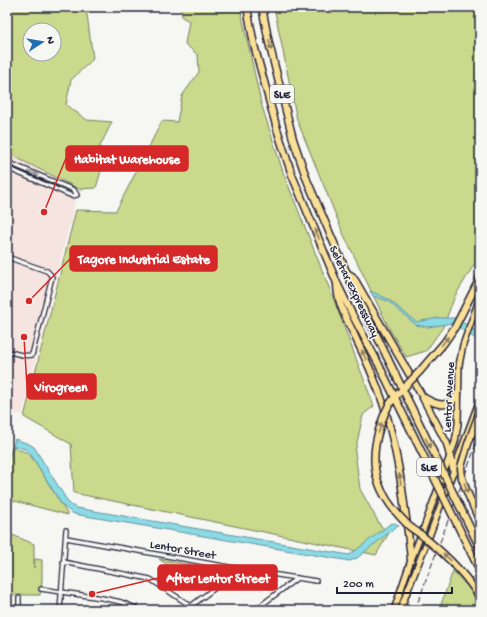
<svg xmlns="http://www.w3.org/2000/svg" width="487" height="617" font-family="'Gochi Hand',sans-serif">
  <rect width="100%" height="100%" fill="#f6f6f2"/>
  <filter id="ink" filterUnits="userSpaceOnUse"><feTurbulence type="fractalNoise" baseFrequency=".025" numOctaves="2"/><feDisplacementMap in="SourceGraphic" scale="8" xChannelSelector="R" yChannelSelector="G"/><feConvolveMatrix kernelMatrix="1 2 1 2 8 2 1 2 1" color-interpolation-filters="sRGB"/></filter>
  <g filter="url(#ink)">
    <!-- built -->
    <path fill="#f6e4e0" d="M 7,154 L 78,190 L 22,415 L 7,412 Z"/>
    <!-- green -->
    <g fill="#cad98c" stroke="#767e64" fill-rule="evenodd">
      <path d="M 7,7 L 86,7 L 93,59 L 71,80 L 66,105 L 87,120 L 112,122 L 100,146 L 103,164 L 96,188 L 79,189 L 7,153 ZM 30,30 L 54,30 L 54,54 L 30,54 Z"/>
      <path d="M 181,7 L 240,7 L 261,103 L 283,172 L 332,295 L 374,406 L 363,415 L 355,452 L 360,489 L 380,525 L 389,533 L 376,555 L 74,493 L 71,444 L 24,417 L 76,210 L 116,211 L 162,121 L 177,122 L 182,96 L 199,72 L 198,55 L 185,44 L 189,21 L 182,17 Z"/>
      <path d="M 274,7 L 480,7 L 480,255 L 455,296 L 443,327 L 426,351 L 406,357 L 390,330 L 343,233 L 297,120 Z"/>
      <path d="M 12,447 L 28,453 L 36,463 L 68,515 L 7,499 L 7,470 Z"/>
      <path d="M 10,534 L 34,544 L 34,568 L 35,559 L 42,560 L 42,582 L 40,595 L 7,595 L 7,582 Z"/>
      <path d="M 159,559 L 213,569 L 208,571 L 203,570 L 191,581 Z"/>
      <path d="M 453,571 C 461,580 480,597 480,610 L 439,610 Z"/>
    </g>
    <!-- water -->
    <g fill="#8bdbe5" stroke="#6191a1">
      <path d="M 370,291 L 388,299 L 416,322 L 438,318 L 456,318 L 480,334 L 480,342 L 453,323 L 428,327 L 416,325 L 388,301 L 373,296 Z"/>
      <path d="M 15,439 L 29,444 L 34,447 L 68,502 L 71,505 L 77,508 L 349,555 L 351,554 L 390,524 L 395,523 L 399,526 L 396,527 L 357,558 L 350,561 L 74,514 L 68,510 L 62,505 L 30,453 L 25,449 L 13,446 Z"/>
    </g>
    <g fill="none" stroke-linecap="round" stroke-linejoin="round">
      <defs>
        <g id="street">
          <path d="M 7,162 L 74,190 L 77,195 L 72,196 L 7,168"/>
          <path d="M 7,257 L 47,271 L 50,274 L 52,277 L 32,355 C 23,357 15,353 7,351"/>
          <path d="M 66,538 L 240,569 L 316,581"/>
          <path d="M 63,562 L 150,579 L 191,606 L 194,610"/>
          <path d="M 41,589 L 102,598 L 121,602 L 141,610"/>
          <path d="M 191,606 L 240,569"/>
          <path d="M 19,610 L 19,598"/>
          <path d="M 60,610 L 66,530"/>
          <path d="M 255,610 L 297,578"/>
        </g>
        <g id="primary">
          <path d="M 394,610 L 411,560 L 423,530 L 455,442 L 458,424 L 459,365 L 463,345 L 480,297"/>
          <path d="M 400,610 L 430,534 L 480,399"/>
        </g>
        <g id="highway">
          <path d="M 247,7 L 254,45 L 277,129 L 292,175 L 337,283 L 352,314 L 378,363"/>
          <path d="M 262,7 L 269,43 L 293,139 L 307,180 L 358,299 L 376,334 L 387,357"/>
          <path d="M 347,273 L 352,276 L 356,282 L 422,396 L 447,444 L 454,472"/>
          <path d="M 337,284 C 337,305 349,322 357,341 C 366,359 374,378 381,397 C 391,426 397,457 402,488 C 405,512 409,536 411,560"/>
          <path d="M 420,371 L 444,343 L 455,327 L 480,278"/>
          <path d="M 423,397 C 436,405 449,410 458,393"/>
        </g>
      </defs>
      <!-- street casing -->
      <use href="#street" stroke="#22223b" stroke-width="6"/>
      <!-- primary casing -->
      <use href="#primary" stroke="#22223b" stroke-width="8"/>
      <!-- highway casing -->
      <use href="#highway" stroke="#22223b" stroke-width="9"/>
      <!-- street -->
      <use href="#street" stroke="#f6f6f2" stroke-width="3.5"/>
      <!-- primary -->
      <use href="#primary" stroke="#fadf96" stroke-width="5"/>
      <!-- highway -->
      <use href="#highway" stroke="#fadf96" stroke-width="6"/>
      <!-- rail -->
      <path stroke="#22223b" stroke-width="1" stroke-dasharray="6 3" stroke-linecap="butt" d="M 415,610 L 480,434"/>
      <defs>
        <g id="highway-bridge">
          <path d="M 387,357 L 480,548"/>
          <path d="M 378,363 L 480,571"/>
          <path d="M 420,371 C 411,381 400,391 391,402 C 385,410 382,420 379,430 C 367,469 379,497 408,525 C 413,530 420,533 425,538 C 446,555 466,574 480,598"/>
          <path d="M 480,411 L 468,444 L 461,467 L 462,478 L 467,492 L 480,522"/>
        </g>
      </defs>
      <!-- highway-bridge casing -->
      <use href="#highway-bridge" stroke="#22223b" stroke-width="9" stroke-linecap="butt"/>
      <!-- highway-bridge -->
      <use href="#highway-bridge" stroke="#fadf96" stroke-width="6"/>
    </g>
    <!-- one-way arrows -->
    <defs><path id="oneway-solid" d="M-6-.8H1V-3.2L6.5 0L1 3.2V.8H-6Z"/></defs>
    <g fill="#8e8068">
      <use href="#oneway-solid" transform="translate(270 45) rotate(77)"/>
      <use href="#oneway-solid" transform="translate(317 234) rotate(-113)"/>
      <use href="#oneway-solid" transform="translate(445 341) rotate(-52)"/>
      <use href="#oneway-solid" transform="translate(364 355) rotate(-114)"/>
      <use href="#oneway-solid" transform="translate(380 428) rotate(-73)"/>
      <use href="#oneway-solid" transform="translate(428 443) rotate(64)"/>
      <use href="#oneway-solid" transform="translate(400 479) rotate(-99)"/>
      <use href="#oneway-solid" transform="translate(466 488) rotate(72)"/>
      <use href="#oneway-solid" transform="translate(447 557) rotate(-136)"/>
    </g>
    <use fill="#9797a0" href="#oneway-solid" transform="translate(33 173) rotate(23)"/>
  </g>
  <g text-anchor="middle" stroke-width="3" stroke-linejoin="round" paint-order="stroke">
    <!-- shield labels -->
    <g fill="#f6f6f2" stroke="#626272" stroke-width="1">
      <rect x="270" y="85" width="24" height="18" rx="3"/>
      <rect x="417" y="458" width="24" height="18" rx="3"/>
    </g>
    <g font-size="11" font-weight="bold" fill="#22223b">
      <text x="282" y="98">SLE</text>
      <text x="429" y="471">SLE</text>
    </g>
    <!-- street labels -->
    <g font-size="12" fill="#22223b" stroke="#f6f6f2">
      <text transform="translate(355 291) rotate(64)" y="4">Seletar Expressway</text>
      <text transform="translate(448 397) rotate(-87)" y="4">Lentor Avenue</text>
      <text transform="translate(183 549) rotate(10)" y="4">Lentor Street</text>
    </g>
  </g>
  <!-- callouts -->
  <path fill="none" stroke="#d62828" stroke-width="1.5" d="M44 212L66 158M29 301L70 259M24 337L27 387M92 594L158 578"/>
  <g fill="#d62828" stroke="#f6f6f2" stroke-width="1.5">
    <circle cx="44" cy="212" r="4"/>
    <circle cx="29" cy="301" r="4"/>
    <circle cx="24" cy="337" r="4"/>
    <circle cx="92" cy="594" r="4"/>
  </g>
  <g fill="#d62828" stroke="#d62828" stroke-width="1.5">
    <rect x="66" y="146" width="122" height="25" rx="4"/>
    <rect x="70" y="246" width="147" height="25" rx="4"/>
    <rect x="27" y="374" width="69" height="25" rx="4"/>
    <rect x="158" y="565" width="119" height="25" rx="4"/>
  </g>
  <g font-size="13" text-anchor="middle" font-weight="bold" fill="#fff">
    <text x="127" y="163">Habitat Warehouse</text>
    <text x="144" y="263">Tagore Industrial Estate</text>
    <text x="61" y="391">Virogreen</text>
    <text x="218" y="582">After Lentor Street</text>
  </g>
  <!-- margin -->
  <rect width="487" height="617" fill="none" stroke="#f6f6f2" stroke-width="24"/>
  <rect x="12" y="12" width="463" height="593" fill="none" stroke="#22223b" stroke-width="1.5" filter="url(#ink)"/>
  <!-- north arrow -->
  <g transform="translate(42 42) rotate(78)"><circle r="19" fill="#f6f6f2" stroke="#a1a1a9"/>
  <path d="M0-3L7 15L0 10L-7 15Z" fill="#1f6fb2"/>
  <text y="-6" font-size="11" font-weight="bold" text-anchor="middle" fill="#22223b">N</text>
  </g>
  <!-- scale -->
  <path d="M337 587v6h115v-6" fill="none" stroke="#22223b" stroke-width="2"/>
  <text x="343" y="587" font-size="12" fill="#22223b" stroke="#f6f6f2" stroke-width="3" paint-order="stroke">200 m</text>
</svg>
